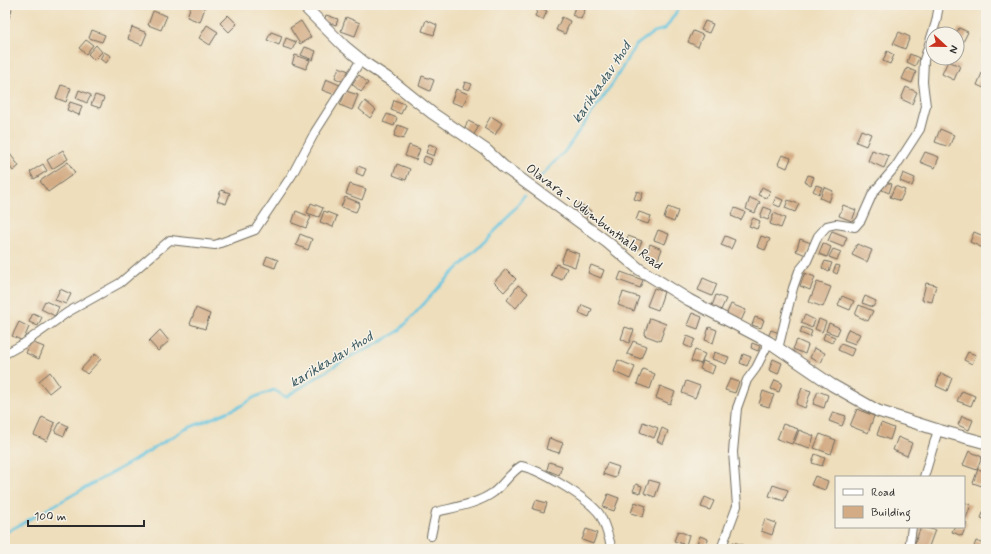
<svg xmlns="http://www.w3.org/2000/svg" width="991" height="554" font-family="Mynerve,sans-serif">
  <rect width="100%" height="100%" fill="#f7f3e8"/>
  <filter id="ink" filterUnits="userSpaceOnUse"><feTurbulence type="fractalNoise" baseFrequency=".025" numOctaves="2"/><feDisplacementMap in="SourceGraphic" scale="8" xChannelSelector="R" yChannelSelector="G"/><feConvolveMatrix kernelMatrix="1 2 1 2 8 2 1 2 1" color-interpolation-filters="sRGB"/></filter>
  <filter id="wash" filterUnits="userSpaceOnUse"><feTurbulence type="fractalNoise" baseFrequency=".012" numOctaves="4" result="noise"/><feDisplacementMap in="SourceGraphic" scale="16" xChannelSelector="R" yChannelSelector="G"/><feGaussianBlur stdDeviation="0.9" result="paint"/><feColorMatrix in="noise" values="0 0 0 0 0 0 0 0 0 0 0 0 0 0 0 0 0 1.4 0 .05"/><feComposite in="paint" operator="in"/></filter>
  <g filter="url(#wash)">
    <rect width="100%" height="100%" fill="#eedebc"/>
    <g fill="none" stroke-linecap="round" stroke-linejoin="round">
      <!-- stream -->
      <g stroke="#64c6e2" stroke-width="2.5">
        <path d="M 541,176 L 565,151 L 613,83 L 635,46 L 654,32 L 665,29 L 681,5"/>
        <path d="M 5,533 L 133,461 L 165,441 L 186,429 L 239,407 L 255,397 L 274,390 L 286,397 L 349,357 L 372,347 L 399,331 L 439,287 L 503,223 L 524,196"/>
      </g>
    </g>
    <g id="blocks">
      <!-- building -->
      <g fill="#d3ac85">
        <path d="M 191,5 L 206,5 L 200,22 L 187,17 Z"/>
        <path d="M 576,5 L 586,7 L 581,19 L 572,15 Z"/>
        <path d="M 5,7 L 12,9 L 8,21 L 5,19 Z"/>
        <path d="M 539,7 L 547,11 L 543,20 L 535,16 Z"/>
        <path d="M 153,11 L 167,16 L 161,30 L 148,25 Z"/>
        <path d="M 228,15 L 237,24 L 229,32 L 220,23 Z"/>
        <path d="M 326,15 L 338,19 L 336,25 L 324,21 Z"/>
        <path d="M 346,17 L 360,23 L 355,36 L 341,31 Z"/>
        <path d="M 562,17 L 570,21 L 565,34 L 556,30 Z"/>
        <path d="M 426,20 L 437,25 L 434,35 L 422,31 Z"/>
        <path d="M 301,21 L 311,37 L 300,44 L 290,28 Z"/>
        <path d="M 705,21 L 713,24 L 709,33 L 701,30 Z"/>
        <path d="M 207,25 L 218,32 L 210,45 L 199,38 Z"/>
        <path d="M 132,27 L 147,33 L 142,45 L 128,39 Z"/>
        <path d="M 959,28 L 968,32 L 961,46 L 957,44 L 956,34 Z"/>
        <path d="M 940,29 L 947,33 L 947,34 L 938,34 Z"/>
        <path d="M 92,30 L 105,35 L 102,42 L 89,38 Z"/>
        <path d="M 693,31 L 703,35 L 698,47 L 688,42 Z"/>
        <path d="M 271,32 L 282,36 L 279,45 L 267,40 Z"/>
        <path d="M 899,32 L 910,37 L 905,49 L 893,44 Z"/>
        <path d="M 986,33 L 986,45 L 981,43 Z"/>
        <path d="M 286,38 L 296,42 L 292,50 L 283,47 Z"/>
        <path d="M 86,40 L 93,45 L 86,54 L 79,48 Z"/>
        <path d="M 96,45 L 102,52 L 94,60 L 88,54 Z"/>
        <path d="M 305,47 L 316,51 L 313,60 L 301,55 Z"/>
        <path d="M 887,51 L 894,55 L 890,64 L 883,61 Z"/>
        <path d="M 104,52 L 111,56 L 106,63 L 100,59 Z"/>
        <path d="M 910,54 L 919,58 L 915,66 L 907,62 Z"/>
        <path d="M 295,55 L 310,60 L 306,69 L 292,64 Z"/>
        <path d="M 948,61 L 960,66 L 954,80 L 942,74 Z"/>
        <path d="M 339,67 L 351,72 L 346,83 L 335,78 Z"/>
        <path d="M 907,68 L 916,72 L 912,83 L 902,79 Z"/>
        <path d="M 982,73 L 986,75 L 986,89 L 977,85 Z"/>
        <path d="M 359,75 L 368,83 L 361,92 L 352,84 Z"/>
        <path d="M 422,76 L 434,80 L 430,91 L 419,86 Z"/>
        <path d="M 326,79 L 342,86 L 338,96 L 322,90 Z"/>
        <path d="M 465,82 L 472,84 L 469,90 L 463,88 Z"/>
        <path d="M 61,85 L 71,88 L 66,102 L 56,98 Z"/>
        <path d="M 906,87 L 917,92 L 912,104 L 901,99 Z"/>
        <path d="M 456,89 L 468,94 L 463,106 L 451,102 Z"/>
        <path d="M 79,90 L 91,95 L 87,103 L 76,98 Z"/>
        <path d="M 346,91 L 358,95 L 352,110 L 340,105 Z"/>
        <path d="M 95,95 L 104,98 L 100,108 L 91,105 Z"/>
        <path d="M 394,100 L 405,104 L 401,114 L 391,110 Z"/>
        <path d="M 365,101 L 376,110 L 370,118 L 359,109 Z"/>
        <path d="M 70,102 L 82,106 L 79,115 L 67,110 Z"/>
        <path d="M 387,114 L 397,118 L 394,126 L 383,122 Z"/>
        <path d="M 491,116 L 502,123 L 495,135 L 484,128 Z"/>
        <path d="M 468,121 L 479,126 L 473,136 L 463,131 Z"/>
        <path d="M 398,125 L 408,129 L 403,139 L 394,136 Z"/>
        <path d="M 940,129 L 954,135 L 949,147 L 935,142 Z"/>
        <path d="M 861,130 L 871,134 L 866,146 L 856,142 Z"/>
        <path d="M 429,144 L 437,147 L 434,156 L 426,153 Z"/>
        <path d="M 409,145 L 420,149 L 416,160 L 405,156 Z"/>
        <path d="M 63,150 L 68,159 L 52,169 L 47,160 Z"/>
        <path d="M 872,150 L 889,156 L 884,168 L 868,161 Z"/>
        <path d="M 925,152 L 939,157 L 935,168 L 920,162 Z"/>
        <path d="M 10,154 L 19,166 L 13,171 L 5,160 Z"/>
        <path d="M 782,155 L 791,158 L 787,168 L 778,164 Z"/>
        <path d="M 425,156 L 432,159 L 430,165 L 422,162 Z"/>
        <path d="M 68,162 L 75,173 L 48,192 L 40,181 Z"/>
        <path d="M 43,164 L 47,171 L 34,179 L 30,172 Z"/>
        <path d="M 397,164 L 410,169 L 406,180 L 393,175 Z"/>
        <path d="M 358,166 L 366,169 L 363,176 L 356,173 Z"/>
        <path d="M 903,173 L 915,178 L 912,186 L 900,181 Z"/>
        <path d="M 808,175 L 814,177 L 811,185 L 805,182 Z"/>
        <path d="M 885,182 L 892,184 L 889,193 L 882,190 Z"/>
        <path d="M 350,184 L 366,189 L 362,200 L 346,194 Z"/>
        <path d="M 816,185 L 822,187 L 819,194 L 813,191 Z"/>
        <path d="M 895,186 L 905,190 L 900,201 L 890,197 Z"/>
        <path d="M 762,187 L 770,191 L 767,198 L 758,195 Z"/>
        <path d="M 824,187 L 833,191 L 829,202 L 820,198 Z"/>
        <path d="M 221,190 L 230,193 L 226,204 L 217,201 Z"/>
        <path d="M 637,191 L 643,193 L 640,201 L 634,199 Z"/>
        <path d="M 345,197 L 360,203 L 356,212 L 341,207 Z"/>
        <path d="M 776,197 L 783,200 L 780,207 L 773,204 Z"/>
        <path d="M 750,198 L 760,202 L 755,213 L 746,209 Z"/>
        <path d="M 788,200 L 799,204 L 795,212 L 785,208 Z"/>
        <path d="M 311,203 L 323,208 L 319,217 L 307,213 Z"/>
        <path d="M 579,203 L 591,211 L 585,220 L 573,211 Z"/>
        <path d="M 843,205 L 856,210 L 852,221 L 839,216 Z"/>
        <path d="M 668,207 L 678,211 L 674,222 L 664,218 Z"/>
        <path d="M 764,207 L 772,210 L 768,220 L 760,217 Z"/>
        <path d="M 735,208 L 745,212 L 741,220 L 731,216 Z"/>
        <path d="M 296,211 L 311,217 L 306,228 L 292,223 Z"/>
        <path d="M 324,211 L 337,216 L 333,227 L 320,222 Z"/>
        <path d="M 639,212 L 651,216 L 648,224 L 636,220 Z"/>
        <path d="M 774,213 L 785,218 L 781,228 L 770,224 Z"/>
        <path d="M 753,218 L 760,221 L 757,229 L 749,226 Z"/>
        <path d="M 658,230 L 669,234 L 665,244 L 654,240 Z"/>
        <path d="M 832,231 L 847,237 L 843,247 L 828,241 Z"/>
        <path d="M 974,232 L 986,237 L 983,248 L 970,242 Z"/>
        <path d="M 300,234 L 312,239 L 308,250 L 296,245 Z"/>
        <path d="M 628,236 L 642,241 L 638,250 L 625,245 Z"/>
        <path d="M 725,236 L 735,240 L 731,249 L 721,245 Z"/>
        <path d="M 761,236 L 770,239 L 765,250 L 757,247 Z"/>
        <path d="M 800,239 L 811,243 L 806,255 L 796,251 Z"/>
        <path d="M 823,243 L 831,247 L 827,257 L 819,254 Z"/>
        <path d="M 650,244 L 662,249 L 657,262 L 645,258 Z"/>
        <path d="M 857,244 L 872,250 L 867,262 L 852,255 Z"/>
        <path d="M 566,249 L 579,254 L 575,267 L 561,262 Z"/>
        <path d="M 833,249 L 841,252 L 837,260 L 829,257 Z"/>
        <path d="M 267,256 L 278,260 L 275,268 L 264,264 Z"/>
        <path d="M 825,261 L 832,263 L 829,271 L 822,268 Z"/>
        <path d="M 556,264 L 567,268 L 562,280 L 551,275 Z"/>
        <path d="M 591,265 L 604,270 L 601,278 L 588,273 Z"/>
        <path d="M 836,265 L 840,266 L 837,274 L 833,272 Z"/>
        <path d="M 506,269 L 516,279 L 504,292 L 494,282 Z"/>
        <path d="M 621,272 L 643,280 L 640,288 L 618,280 Z"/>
        <path d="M 805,273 L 815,277 L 810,290 L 800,286 Z"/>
        <path d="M 703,278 L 717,284 L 712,296 L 698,290 Z"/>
        <path d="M 817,282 L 831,287 L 823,307 L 809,302 Z"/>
        <path d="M 926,283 L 936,285 L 932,302 L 922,300 Z"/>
        <path d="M 518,285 L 528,293 L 516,308 L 507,300 Z"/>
        <path d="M 654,288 L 664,292 L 658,310 L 647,306 Z"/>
        <path d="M 60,289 L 71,294 L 66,304 L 55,300 Z"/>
        <path d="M 623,292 L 639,297 L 634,311 L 618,305 Z"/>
        <path d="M 716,295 L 726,299 L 721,310 L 712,306 Z"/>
        <path d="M 842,296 L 854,301 L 850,310 L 838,305 Z"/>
        <path d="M 865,296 L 876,301 L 873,307 L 862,303 Z"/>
        <path d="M 45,301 L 59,307 L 55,316 L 41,309 Z"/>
        <path d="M 731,304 L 746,310 L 741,321 L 726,315 Z"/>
        <path d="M 582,305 L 592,309 L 589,317 L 579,313 Z"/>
        <path d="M 859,305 L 873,311 L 868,321 L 855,315 Z"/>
        <path d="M 196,308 L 210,314 L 205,329 L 190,324 Z"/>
        <path d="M 33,313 L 42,317 L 38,326 L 29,322 Z"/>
        <path d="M 692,313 L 702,317 L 698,329 L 687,325 Z"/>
        <path d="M 805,315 L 815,320 L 812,328 L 801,323 Z"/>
        <path d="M 755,317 L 764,320 L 761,328 L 752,325 Z"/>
        <path d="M 650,318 L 666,324 L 660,341 L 644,335 Z"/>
        <path d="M 819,319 L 826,322 L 822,332 L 815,329 Z"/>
        <path d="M 19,322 L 29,327 L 23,341 L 12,336 Z"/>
        <path d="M 829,323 L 840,328 L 837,335 L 826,331 Z"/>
        <path d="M 625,327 L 634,330 L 629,343 L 621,339 Z"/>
        <path d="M 709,327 L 717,330 L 713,343 L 705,340 Z"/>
        <path d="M 802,327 L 812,331 L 810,337 L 800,333 Z"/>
        <path d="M 848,329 L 860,334 L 855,344 L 844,340 Z"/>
        <path d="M 160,330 L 169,341 L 158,351 L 149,341 Z"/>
        <path d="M 771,330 L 779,333 L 776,340 L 768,337 Z"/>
        <path d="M 825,333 L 835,337 L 832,343 L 823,339 Z"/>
        <path d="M 687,336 L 695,339 L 691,348 L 684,345 Z"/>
        <path d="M 797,340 L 808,345 L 805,354 L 793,349 Z"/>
        <path d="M 633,341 L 646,346 L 641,359 L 627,354 Z"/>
        <path d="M 31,342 L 44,347 L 39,359 L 26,353 Z"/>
        <path d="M 752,343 L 760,346 L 758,351 L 751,348 Z"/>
        <path d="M 841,344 L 854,349 L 851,356 L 838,350 Z"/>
        <path d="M 814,348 L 825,353 L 821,363 L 810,358 Z"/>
        <path d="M 695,350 L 705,354 L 701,364 L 691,361 Z"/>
        <path d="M 714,352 L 729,357 L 726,364 L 712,359 Z"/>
        <path d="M 968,352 L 976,355 L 972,364 L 964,360 Z"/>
        <path d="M 95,354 L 101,359 L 87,374 L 81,369 Z"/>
        <path d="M 743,354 L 751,357 L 747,366 L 740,363 Z"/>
        <path d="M 773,359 L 782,363 L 778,374 L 769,370 Z"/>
        <path d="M 618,360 L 635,367 L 630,379 L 614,372 Z"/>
        <path d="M 703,361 L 715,366 L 712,374 L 700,369 Z"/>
        <path d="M 643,369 L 655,374 L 650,389 L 637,384 Z"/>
        <path d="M 50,372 L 59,385 L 49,393 L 39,381 Z"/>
        <path d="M 941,373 L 952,378 L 947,391 L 936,386 Z"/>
        <path d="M 730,379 L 739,382 L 735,393 L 725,390 Z"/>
        <path d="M 775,380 L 782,383 L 779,392 L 771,389 Z"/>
        <path d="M 686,381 L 700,386 L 695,398 L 682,393 Z"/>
        <path d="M 660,386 L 675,392 L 670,404 L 656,398 Z"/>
        <path d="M 802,388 L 811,391 L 805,408 L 796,404 Z"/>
        <path d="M 763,391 L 774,395 L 769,407 L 759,404 Z"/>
        <path d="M 818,391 L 828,395 L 824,408 L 813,404 Z"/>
        <path d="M 962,391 L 975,396 L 971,406 L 957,401 Z"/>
        <path d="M 857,409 L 874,416 L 868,433 L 850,426 Z"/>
        <path d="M 833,412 L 846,416 L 842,426 L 829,421 Z"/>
        <path d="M 962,416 L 973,420 L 969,430 L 958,425 Z"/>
        <path d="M 42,417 L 55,423 L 47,441 L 34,435 Z"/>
        <path d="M 60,422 L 68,426 L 64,436 L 55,432 Z"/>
        <path d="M 643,422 L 658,428 L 654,438 L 640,432 Z"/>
        <path d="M 881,423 L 894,428 L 890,440 L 877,435 Z"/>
        <path d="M 783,424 L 798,429 L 792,444 L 777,439 Z"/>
        <path d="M 662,428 L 668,431 L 663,444 L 657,441 Z"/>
        <path d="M 799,430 L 814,436 L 810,448 L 794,443 Z"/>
        <path d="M 820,434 L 836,440 L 831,454 L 814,448 Z"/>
        <path d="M 898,437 L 912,443 L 907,456 L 893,450 Z"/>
        <path d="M 549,438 L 563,443 L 559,453 L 546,449 Z"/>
        <path d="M 969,451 L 982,457 L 977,470 L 963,465 Z"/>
        <path d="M 815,454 L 825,458 L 822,466 L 812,463 Z"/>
        <path d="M 549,462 L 562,466 L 559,475 L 547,470 Z"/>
        <path d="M 607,463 L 619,467 L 615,478 L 603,474 Z"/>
        <path d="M 978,469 L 986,472 L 985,487 L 973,483 Z"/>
        <path d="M 815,476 L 828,481 L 825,490 L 811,485 Z"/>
        <path d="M 649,480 L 660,483 L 655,497 L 644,493 Z"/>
        <path d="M 636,484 L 642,486 L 640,493 L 633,491 Z"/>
        <path d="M 773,485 L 788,490 L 784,501 L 769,496 Z"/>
        <path d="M 608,494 L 619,498 L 614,511 L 603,507 Z"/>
        <path d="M 705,497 L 714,501 L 710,510 L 701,507 Z"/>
        <path d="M 536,500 L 547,503 L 544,512 L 533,509 Z"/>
        <path d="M 635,502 L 646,506 L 643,517 L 631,513 Z"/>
        <path d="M 964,502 L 971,505 L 966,518 L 964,517 Z"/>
        <path d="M 986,506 L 986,520 L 981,518 Z"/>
        <path d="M 765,519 L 776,523 L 772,535 L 761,531 Z"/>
        <path d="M 964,522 L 967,523 L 962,536 L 952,532 L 954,527 L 964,527 Z"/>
        <path d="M 921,527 L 935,530 L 928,549 L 914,545 Z"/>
        <path d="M 586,529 L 597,533 L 593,544 L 582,540 Z"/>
        <path d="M 678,531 L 689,535 L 686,545 L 674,541 Z"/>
        <path d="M 700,536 L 708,539 L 705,549 L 696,546 Z"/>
        <path d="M 976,541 L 986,545 L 986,549 L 973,549 Z"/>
        <path d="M 733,542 L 743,545 L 741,549 L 730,549 Z"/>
      </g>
    </g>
  </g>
  <g filter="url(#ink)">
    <use href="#blocks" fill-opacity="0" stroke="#6f6a5e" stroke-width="1"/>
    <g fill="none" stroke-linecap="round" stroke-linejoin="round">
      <defs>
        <g id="street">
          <path d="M 778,349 L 793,288 L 799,271 L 807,261 L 818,236 L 827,226 L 836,224 L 855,227 L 861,220 L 873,193 L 896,166 L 920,129 L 926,106 L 923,82 L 924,60 L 936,22 L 939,5"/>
          <path d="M 5,354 L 23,344 L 68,312 L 120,283 L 170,240 L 215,245 L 255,230 L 292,175 L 315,132 L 361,60"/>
          <path d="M 924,477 L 938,430"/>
          <path d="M 431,536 L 436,512 C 456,507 478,504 494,492 C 504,484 510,473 521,466 C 541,470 584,496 598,512 C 604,519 609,539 612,549"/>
          <path d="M 721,549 L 737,506 L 733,452 L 737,408 L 747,380 L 756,368 L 769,342"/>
          <path d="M 909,549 L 912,527"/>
        </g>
        <path id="secondary" d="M 303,5 L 344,46 L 366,64 L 392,81 L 432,113 L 486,150 L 503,166 L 607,242 L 639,269 L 689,300 L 769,342 L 832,385 L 878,411 L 938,430 L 986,443"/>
      </defs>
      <!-- street casing -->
      <use href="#street" stroke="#6f6a5e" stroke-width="10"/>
      <!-- secondary casing -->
      <use href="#secondary" stroke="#6f6a5e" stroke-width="13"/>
      <!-- street -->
      <use href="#street" stroke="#fff" stroke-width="8"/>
      <!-- secondary -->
      <use href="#secondary" stroke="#fff" stroke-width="11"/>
    </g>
  </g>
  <g text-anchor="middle" stroke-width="3" stroke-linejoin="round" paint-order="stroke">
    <!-- street labels -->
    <g font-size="13" fill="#2b2b2b" stroke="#f7f3e8">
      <text transform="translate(595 216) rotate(37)" y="5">Olavara - Udumbunthala Road</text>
    </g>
    <!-- water labels -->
    <g font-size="14" font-style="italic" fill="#3c5a62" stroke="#f7f3e8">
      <text transform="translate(601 82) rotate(-56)" y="5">karikkadav thod</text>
      <text transform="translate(331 359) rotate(-31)" y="5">karikkadav thod</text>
    </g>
  </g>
  <!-- margin -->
  <rect width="991" height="554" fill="none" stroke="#f7f3e8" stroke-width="20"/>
  <!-- legend -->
  <rect x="835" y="476" width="130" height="52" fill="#f7f3e8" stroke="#a5a39c"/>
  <rect x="843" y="489" width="20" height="6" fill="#ffffff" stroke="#a5a39c"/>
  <text x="871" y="496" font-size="12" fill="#2b2b2b">Road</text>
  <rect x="843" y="506" width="20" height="12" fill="#d3ac85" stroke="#a5a39c"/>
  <text x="871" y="516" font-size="12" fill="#2b2b2b">Building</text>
  <!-- north arrow -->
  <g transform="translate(945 46) rotate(112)"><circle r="19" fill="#f7f3e8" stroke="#a5a39c"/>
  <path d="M0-3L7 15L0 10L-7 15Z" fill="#c8321e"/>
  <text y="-6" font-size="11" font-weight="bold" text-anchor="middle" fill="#2b2b2b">N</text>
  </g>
  <!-- scale -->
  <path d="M28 520v6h116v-6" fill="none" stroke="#2b2b2b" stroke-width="2"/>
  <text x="34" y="520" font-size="12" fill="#2b2b2b" stroke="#f7f3e8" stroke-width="3" paint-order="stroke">100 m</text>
</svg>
